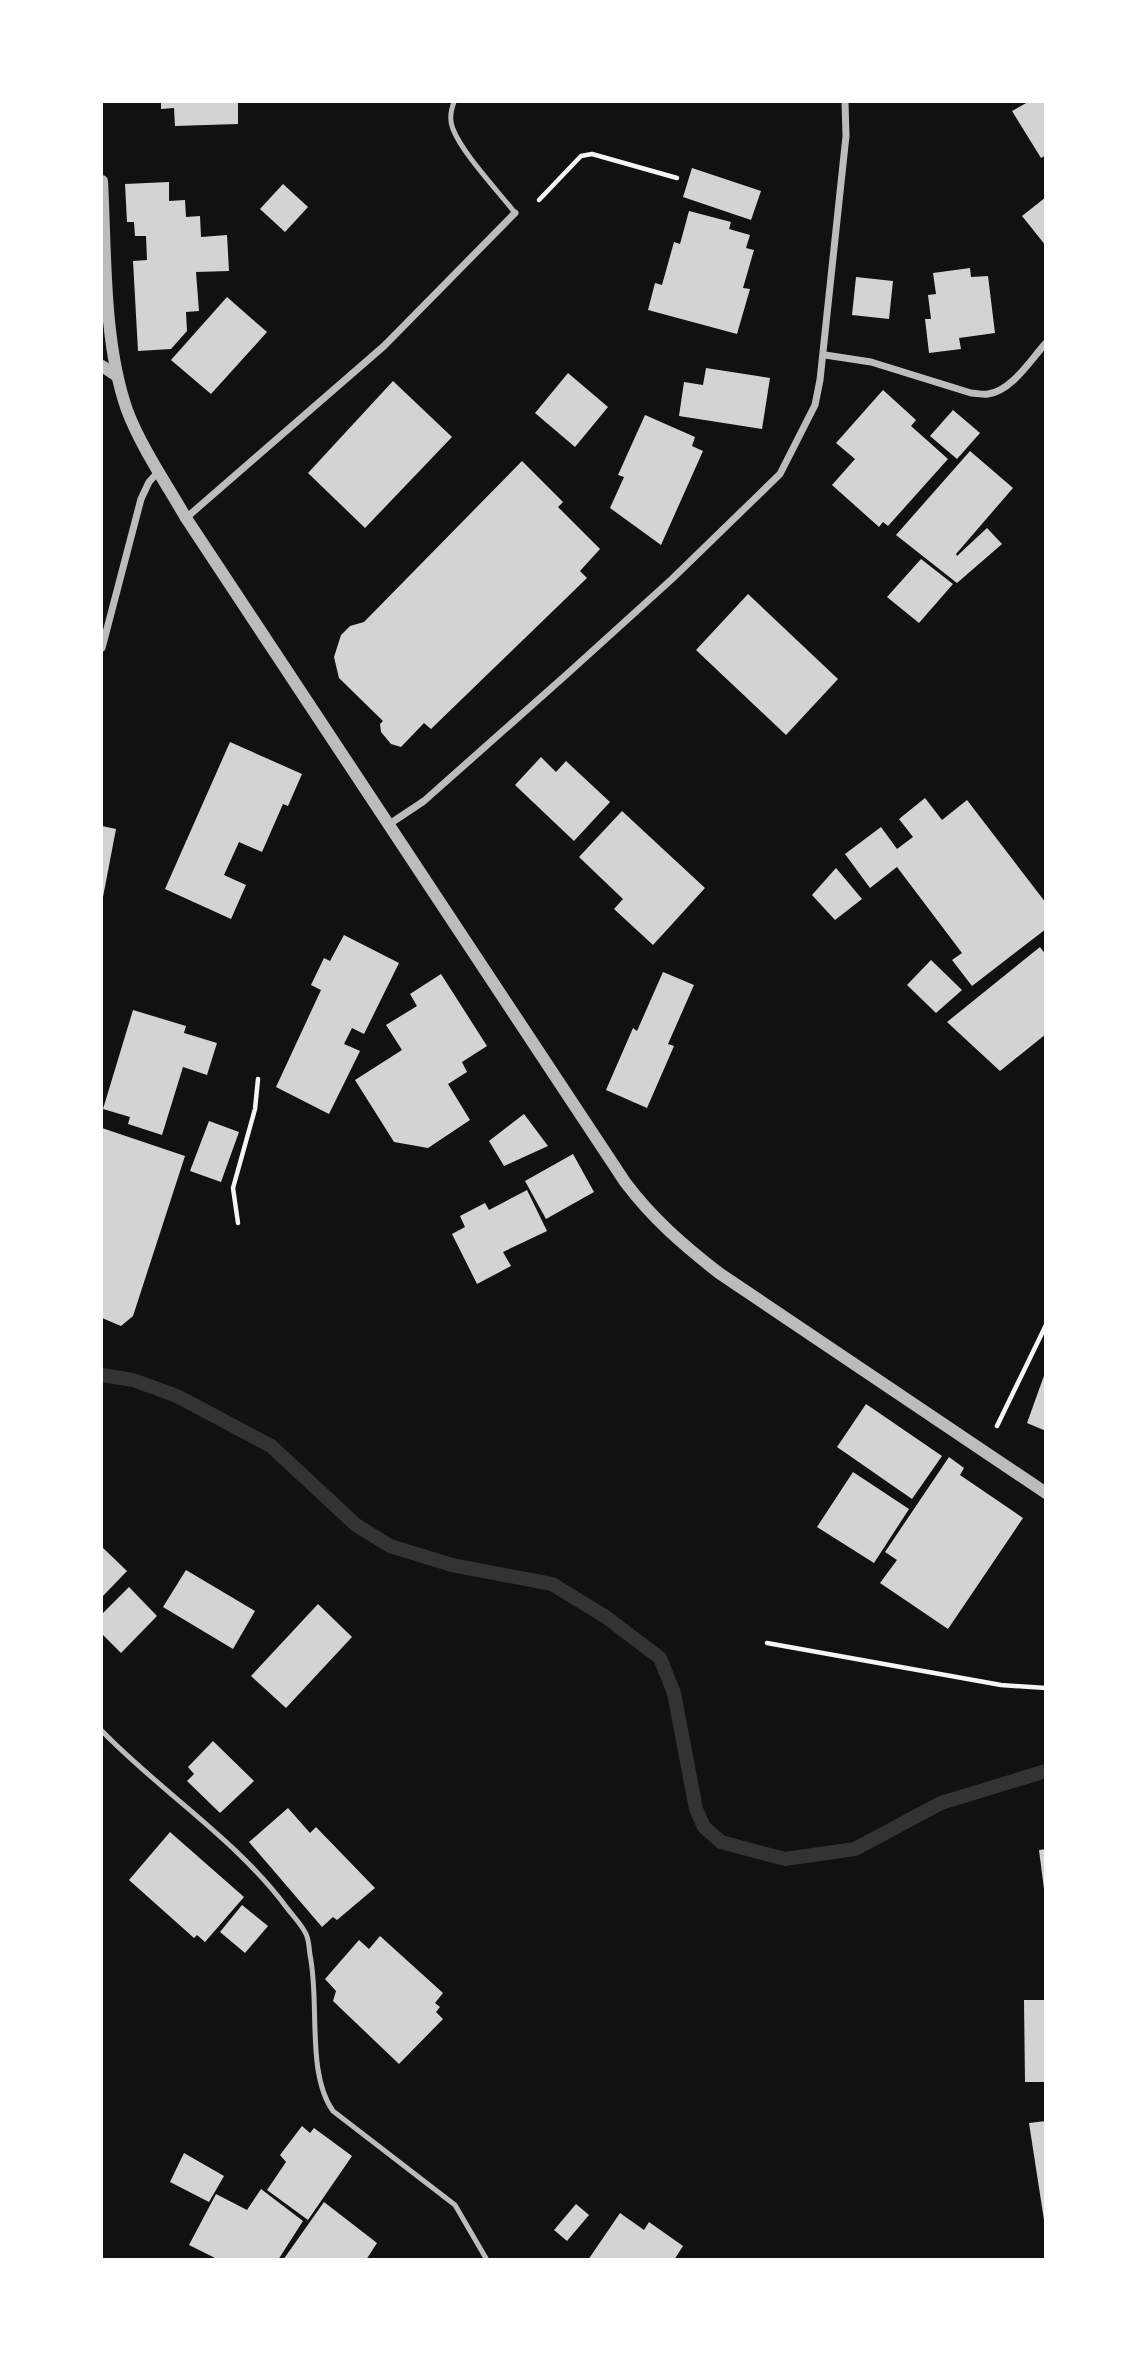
<svg xmlns="http://www.w3.org/2000/svg" width="1147" height="2361" font-family="Jost,sans-serif">
  <rect width="100%" height="100%" fill="#111"/>
  <g fill="none" stroke-linecap="round" stroke-linejoin="round">
    <!-- stream -->
    <path stroke="#333" stroke-width="14" d="M 102,1375 L 133,1380 L 177,1396 L 271,1446 L 356,1525 L 390,1546 L 452,1565 L 552,1584 L 606,1617 L 660,1658 L 674,1693 L 696,1809 L 704,1827 L 721,1842 L 785,1859 L 855,1849 L 941,1803 L 1046,1771"/>
  </g>
  <!-- building -->
  <g fill="#d3d3d3">
    <path d="M 161,102 L 238,102 L 238,124 L 175,126 L 174,108 L 161,109 Z"/>
    <path d="M 1028,102 L 1046,102 L 1046,155 L 1041,158 L 1012,111 Z"/>
    <path d="M 692,168 L 761,191 L 751,220 L 683,197 Z"/>
    <path d="M 169,182 L 169,201 L 185,200 L 186,217 L 200,216 L 201,237 L 227,235 L 229,271 L 196,272 L 199,311 L 186,312 L 187,331 L 171,349 L 138,351 L 133,261 L 147,260 L 146,236 L 135,236 L 134,222 L 127,222 L 125,184 Z"/>
    <path d="M 283,184 L 308,207 L 285,232 L 260,209 Z"/>
    <path d="M 1046,197 L 1046,246 L 1022,216 Z"/>
    <path d="M 689,211 L 731,222 L 729,229 L 750,235 L 746,248 L 754,250 L 743,288 L 750,289 L 737,334 L 648,310 L 655,283 L 662,285 L 674,242 L 680,244 Z"/>
    <path d="M 970,268 L 971,277 L 988,276 L 995,333 L 959,338 L 961,349 L 929,353 L 925,319 L 931,319 L 928,295 L 936,294 L 933,273 Z"/>
    <path d="M 856,277 L 893,281 L 889,319 L 852,315 Z"/>
    <path d="M 227,297 L 267,332 L 211,394 L 171,360 Z"/>
    <path d="M 706,368 L 770,378 L 762,429 L 679,416 L 684,382 L 703,385 Z"/>
    <path d="M 568,373 L 608,407 L 575,447 L 535,413 Z"/>
    <path d="M 393,381 L 452,437 L 365,528 L 308,473 Z"/>
    <path d="M 883,390 L 916,420 L 911,426 L 948,459 L 888,526 L 883,522 L 879,527 L 832,485 L 855,459 L 836,443 Z"/>
    <path d="M 953,410 L 980,433 L 957,459 L 930,436 Z"/>
    <path d="M 645,415 L 695,437 L 692,446 L 703,451 L 661,545 L 610,508 L 624,477 L 618,475 Z"/>
    <path d="M 970,451 L 1013,488 L 956,554 L 957,556 L 987,528 L 1002,544 L 957,583 L 896,535 Z"/>
    <path d="M 522,461 L 563,502 L 558,507 L 600,549 L 580,571 L 587,578 L 431,729 L 424,723 L 401,747 L 391,744 L 381,732 L 380,724 L 383,721 L 339,678 L 334,657 L 341,635 L 350,626 L 364,622 Z"/>
    <path d="M 921,559 L 953,584 L 919,623 L 887,597 Z"/>
    <path d="M 748,594 L 838,679 L 786,735 L 696,650 Z"/>
    <path d="M 230,742 L 302,774 L 288,806 L 283,804 L 262,852 L 239,842 L 224,875 L 246,885 L 231,919 L 165,889 Z"/>
    <path d="M 541,757 L 556,772 L 566,761 L 610,802 L 574,841 L 515,785 Z"/>
    <path d="M 925,798 L 942,820 L 967,800 L 1046,903 L 1046,929 L 972,986 L 952,960 L 962,953 L 897,867 L 870,888 L 845,854 L 881,827 L 897,849 L 913,837 L 899,819 Z"/>
    <path d="M 622,811 L 705,888 L 653,945 L 614,909 L 623,899 L 579,857 Z"/>
    <path d="M 102,826 L 116,829 L 103,897 L 102,897 Z"/>
    <path d="M 836,868 L 862,899 L 835,920 L 812,895 Z"/>
    <path d="M 344,935 L 399,963 L 364,1034 L 352,1028 L 344,1044 L 360,1051 L 329,1114 L 276,1087 L 321,990 L 311,985 L 324,958 L 330,961 Z"/>
    <path d="M 1040,947 L 1046,955 L 1046,1034 L 1000,1071 L 947,1022 Z"/>
    <path d="M 931,960 L 962,990 L 936,1013 L 907,985 Z"/>
    <path d="M 663,972 L 694,985 L 668,1044 L 674,1046 L 647,1108 L 606,1090 L 633,1028 L 637,1031 Z"/>
    <path d="M 441,974 L 487,1046 L 462,1062 L 467,1072 L 448,1084 L 470,1120 L 428,1148 L 394,1142 L 355,1080 L 402,1050 L 386,1025 L 417,1006 L 410,994 Z"/>
    <path d="M 133,1010 L 186,1026 L 184,1033 L 217,1043 L 207,1075 L 183,1067 L 162,1135 L 128,1124 L 130,1117 L 103,1109 Z"/>
    <path d="M 524,1114 L 548,1146 L 504,1166 L 489,1141 Z"/>
    <path d="M 209,1121 L 239,1132 L 221,1182 L 190,1171 Z"/>
    <path d="M 102,1128 L 185,1156 L 133,1316 L 121,1326 L 102,1318 Z"/>
    <path d="M 573,1154 L 594,1192 L 546,1219 L 525,1181 Z"/>
    <path d="M 527,1190 L 547,1231 L 503,1252 L 511,1266 L 477,1284 L 452,1234 L 465,1227 L 460,1216 L 485,1203 L 489,1210 Z"/>
    <path d="M 1045,1373 L 1046,1373 L 1046,1431 L 1027,1423 Z"/>
    <path d="M 866,1404 L 942,1456 L 912,1499 L 837,1447 Z"/>
    <path d="M 949,1457 L 964,1468 L 960,1475 L 1023,1518 L 948,1629 L 880,1583 L 897,1560 L 885,1552 Z"/>
    <path d="M 853,1472 L 909,1509 L 874,1563 L 817,1527 Z"/>
    <path d="M 102,1547 L 127,1571 L 102,1597 Z"/>
    <path d="M 186,1570 L 255,1611 L 233,1649 L 163,1607 Z"/>
    <path d="M 129,1587 L 157,1616 L 121,1653 L 102,1634 L 102,1614 Z"/>
    <path d="M 318,1604 L 352,1637 L 286,1708 L 251,1676 Z"/>
    <path d="M 213,1741 L 254,1781 L 220,1813 L 187,1781 L 194,1774 L 188,1767 Z"/>
    <path d="M 288,1808 L 310,1833 L 316,1827 L 375,1888 L 337,1920 L 333,1917 L 322,1927 L 249,1842 Z"/>
    <path d="M 170,1832 L 244,1897 L 205,1942 L 197,1935 L 194,1938 L 129,1880 Z"/>
    <path d="M 1046,1849 L 1046,1889 L 1044,1889 L 1039,1850 Z"/>
    <path d="M 242,1905 L 268,1926 L 245,1953 L 220,1932 Z"/>
    <path d="M 380,1936 L 443,1993 L 435,2003 L 440,2007 L 436,2012 L 443,2019 L 399,2064 L 333,2001 L 336,1991 L 325,1979 L 359,1940 L 369,1949 Z"/>
    <path d="M 1024,2000 L 1046,2000 L 1046,2082 L 1025,2082 Z"/>
    <path d="M 1046,2121 L 1046,2220 L 1044,2220 L 1029,2123 Z"/>
    <path d="M 302,2126 L 310,2133 L 314,2128 L 352,2156 L 308,2220 L 267,2190 L 286,2162 L 280,2155 Z"/>
    <path d="M 184,2153 L 224,2176 L 209,2202 L 170,2182 Z"/>
    <path d="M 261,2189 L 303,2221 L 278,2260 L 219,2260 L 189,2245 L 216,2194 L 247,2210 Z"/>
    <path d="M 324,2202 L 377,2243 L 366,2260 L 283,2260 Z"/>
    <path d="M 576,2204 L 589,2215 L 567,2241 L 554,2230 Z"/>
    <path d="M 620,2213 L 644,2230 L 649,2222 L 683,2246 L 674,2260 L 588,2260 Z"/>
  </g>
  <g fill="none" stroke-linecap="round" stroke-linejoin="round">
    <!-- path -->
    <g stroke="#f5f5f5" stroke-width="4.5">
      <path d="M 539,200 L 581,156 L 592,154 L 677,178"/>
      <path d="M 238,1223 L 233,1188 L 255,1109 L 258,1079"/>
      <path d="M 997,1426 L 1046,1325"/>
      <path d="M 767,1643 L 1001,1685 L 1046,1688"/>
    </g>
    <!-- service -->
    <g stroke="#bcbcbc" stroke-width="5">
      <path d="M 454,102 C 451,110 449,120 453,129 C 462,153 498,191 515,213"/>
      <path d="M 102,1731 C 161,1792 236,1839 287,1908 C 293,1916 302,1925 306,1934 C 309,1940 309,1948 310,1955 C 320,2002 306,2073 333,2111 L 455,2205 L 487,2260"/>
    </g>
    <!-- minor -->
    <g stroke="#bcbcbc" stroke-width="7">
      <path d="M 825,355 L 871,362 L 971,393 C 976,393 983,395 988,394 C 1012,391 1031,359 1046,343"/>
      <path d="M 186,518 L 384,346 L 515,213"/>
      <path d="M 102,648 L 141,499 L 149,482 L 159,471"/>
      <path d="M 388,825 L 424,801 L 566,675 L 672,579 L 780,474 L 815,405 L 820,380 L 846,136 L 845,102"/>
    </g>
    <!-- tertiary -->
    <g stroke="#bcbcbc" stroke-width="12">
      <path d="M 102,181 C 106,253 103,342 127,410 C 141,447 166,483 186,518 L 625,1182 C 652,1218 683,1245 719,1273 L 1046,1493"/>
      <path d="M 102,366 L 117,376"/>
    </g>
  </g>
  <!-- border -->
  <rect width="1147" height="2361" fill="none" stroke="#ffffff" stroke-width="206"/>
</svg>
